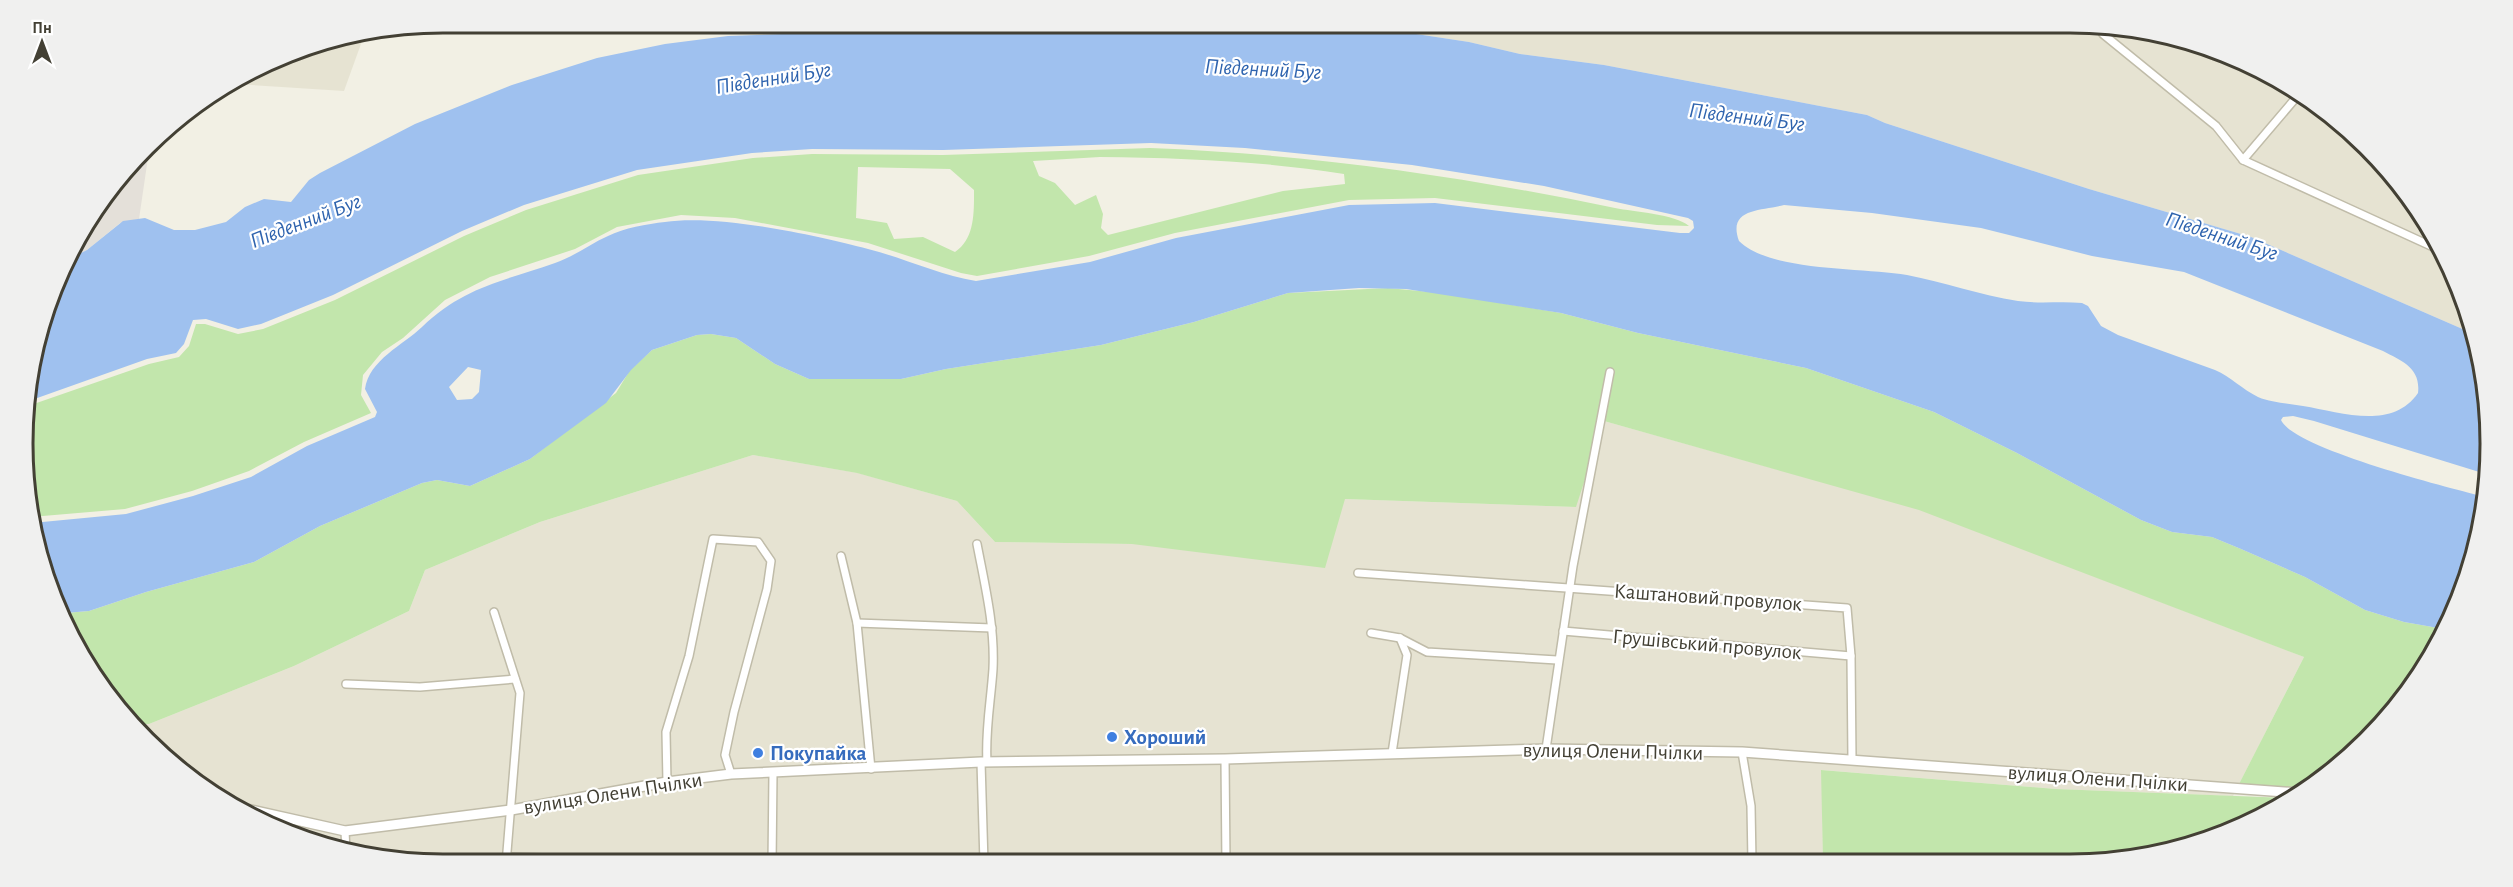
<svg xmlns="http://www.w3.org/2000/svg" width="2513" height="887" font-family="'Alegreya Sans',sans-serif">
  <rect width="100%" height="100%" fill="#f2f0e4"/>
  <!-- residential -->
  <g fill="#e6e3d2">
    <path d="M 2069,22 L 2178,37 L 2255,66 L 2326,109 L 2386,166 L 2434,233 L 2468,308 L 2474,334 L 2251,237 L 2089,189 L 1885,123 L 1867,115 L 1604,65 L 1520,54 L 1469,42 L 1403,32 L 1296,23 Z"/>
    <path d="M 366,30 L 344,91 L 236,84 L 283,54 Z"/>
    <path d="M 1604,421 L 1919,509 L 2304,657 L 2233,796 L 2056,789 L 1822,770 L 1823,861 L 1828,861 L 443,864 L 335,850 L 209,793 L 146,741 L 132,724 L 149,724 L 294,666 L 409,611 L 425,570 L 540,522 L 753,455 L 858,473 L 957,501 L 995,542 L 1132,544 L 1345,499 L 1575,507 Z"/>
  </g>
  <!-- industrial -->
  <path fill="#e4e0d9" d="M 150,144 L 139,219 L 120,223 L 87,250 L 65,261 L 110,187 Z"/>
  <!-- green -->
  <g fill="#c2e6ac" fill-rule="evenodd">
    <path d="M 1150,148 C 1307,154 1461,176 1615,208 C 1634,212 1675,214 1689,226 L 1657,225 L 1435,198 L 1349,200 L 1175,233 L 1089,256 L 977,276 L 961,273 L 868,243 L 735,218 L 681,215 L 617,227 L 575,249 L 490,277 L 445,300 L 403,338 L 382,352 L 363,375 L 361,395 L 371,413 L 304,442 L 249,471 L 192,491 L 125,509 L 31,517 L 23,471 L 25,407 L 149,364 L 179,357 L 189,346 L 196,324 L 205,324 L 238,334 L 263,329 L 335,300 L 464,236 L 526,210 L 638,175 L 753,158 L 812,154 L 943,155 ZM 1100,157 C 1183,158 1263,161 1344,174 L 1345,184 L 1283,191 L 1108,235 L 1101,228 L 1103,214 L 1096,195 L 1075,205 L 1055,183 L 1039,176 L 1033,161 ZM 858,167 L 950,169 L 974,190 C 974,212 975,239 955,252 L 923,237 L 894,239 L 887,223 L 856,218 Z"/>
    <path d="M 1388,288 L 1441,293 L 1561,313 L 1638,333 L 1806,368 L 1934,412 L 2017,453 L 2141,520 L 2172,532 L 2212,537 L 2241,549 L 2305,577 L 2365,610 L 2404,622 L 2444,629 L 2434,654 L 2347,760 L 2305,788 L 2239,784 L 2304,657 L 1919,510 L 1604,421 L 1576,507 L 1345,499 L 1325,568 L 1132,544 L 995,542 L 957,501 L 857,473 L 753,455 L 540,522 L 425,570 L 409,611 L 294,666 L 149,724 L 132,724 L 94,678 L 65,613 L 89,611 L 146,592 L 254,562 L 320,526 L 422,483 L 437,480 L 470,486 L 530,459 L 616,393 L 630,370 L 652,350 L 697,335 L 711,334 L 736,338 L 775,364 L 809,379 L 901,379 L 946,369 L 1101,345 L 1194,322 L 1288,293 Z"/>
    <path d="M 1821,770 L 2056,789 L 2291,798 L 2255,821 L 2125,861 L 1823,861 Z"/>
  </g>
  <!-- water -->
  <path fill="#9fc1ef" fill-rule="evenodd" d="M 1038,22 L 1296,22 L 1403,32 L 1469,42 L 1520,54 L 1604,65 L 1867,115 L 1885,123 L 2089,189 L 2251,237 L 2474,334 L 2487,388 L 2489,475 L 2314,421 L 2293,416 L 2283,417 L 2281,420 C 2294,449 2451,488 2485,497 L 2476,552 L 2444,629 L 2404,622 L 2365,610 L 2305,577 L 2241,549 L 2212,537 L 2172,532 L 2141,520 L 2017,453 L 1934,412 L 1806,368 L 1638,333 L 1561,313 L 1406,289 L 1359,288 L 1288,293 L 1194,322 L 1101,345 L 946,369 L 901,379 L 809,379 L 775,364 L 736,338 L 711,334 L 697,335 L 652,350 L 631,370 L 606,403 L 530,459 L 470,486 L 437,480 L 422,483 L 320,526 L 254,562 L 146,592 L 89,611 L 65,613 L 37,552 L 32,523 L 126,514 L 193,496 L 251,477 L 307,446 L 375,417 L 377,412 L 365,389 C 369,360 403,345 422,327 C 463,287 504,281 555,263 C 575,256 590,244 608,236 C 624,228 647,224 665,222 C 718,214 815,235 868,249 C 904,258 939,275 976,281 L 1090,262 L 1176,238 L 1349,205 L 1435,203 L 1680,233 L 1689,233 L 1694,228 L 1693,221 L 1688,218 L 1544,186 L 1481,176 L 1412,165 L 1245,148 L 1151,143 L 943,150 L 812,149 L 752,153 L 637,170 L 524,205 L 462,231 L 333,295 L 261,324 L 238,329 L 206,319 L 193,320 L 184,344 L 176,353 L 147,359 L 26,402 L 26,389 L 65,261 L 87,250 L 123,221 L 145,218 L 174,230 L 195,230 L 226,222 L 245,207 L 264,199 L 291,202 L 309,180 L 320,173 L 415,124 L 512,85 L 597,58 L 665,44 L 728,36 L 886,30 L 962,33 L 997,24 ZM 1784,205 L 1872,213 L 1981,228 L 2092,256 L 2184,272 L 2383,351 C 2402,361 2421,368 2418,393 C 2392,431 2340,412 2303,406 C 2288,403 2272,403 2258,397 C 2242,389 2231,377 2215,370 L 2118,335 L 2101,326 L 2088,306 L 2082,303 C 2061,301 2040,304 2018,301 C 1980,295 1944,282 1907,275 C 1862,267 1770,272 1739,241 C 1727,208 1761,211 1784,205 ZM 468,367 L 481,370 L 479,392 L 472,399 L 457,400 L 449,387 Z"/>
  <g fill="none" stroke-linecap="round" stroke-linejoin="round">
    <defs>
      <g id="minor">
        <path d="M 2098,26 L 2103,34 L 2216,126 L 2243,160 L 2442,251"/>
        <path d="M 2243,160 L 2300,93"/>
        <path d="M 977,544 C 985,586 995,626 993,669 C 991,700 985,731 987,762"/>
        <path d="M 841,556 L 857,623 L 871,769"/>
        <path d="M 1358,573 L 1847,608 L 1851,656 L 1852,760"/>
        <path d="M 494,612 L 520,693 L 506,864"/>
        <path d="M 857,623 L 992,628"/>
        <path d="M 1563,631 L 1851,656"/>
        <path d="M 1371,633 L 1400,638 L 1427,652 L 1557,660"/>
        <path d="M 346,684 L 420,687 L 515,679"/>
        <path d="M 1546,749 L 1573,566 L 1610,372"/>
        <path d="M 1742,752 L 1751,806 L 1752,862"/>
        <path d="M 1392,753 L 1407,655 L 1400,638"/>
        <path d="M 1225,759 L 1226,863"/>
        <path d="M 981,762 L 984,863"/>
        <path d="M 667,782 L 666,732 L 689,656 L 713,539 L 758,542 L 771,561 L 767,589 L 734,712 L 725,755 L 731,774"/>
        <path d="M 345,831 L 346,852"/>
        <path d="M 508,857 L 750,864"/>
        <path d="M 772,864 L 773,773"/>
      </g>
      <path id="tertiary" d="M 242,808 L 345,831 L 511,810 L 667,782 L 731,774 L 981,762 L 1225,759 L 1546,749 L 1742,752 L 2298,793"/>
    </defs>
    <!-- minor casing -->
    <use href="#minor" stroke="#c0bca9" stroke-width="10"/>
    <!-- tertiary casing -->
    <use href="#tertiary" stroke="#c0bca9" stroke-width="12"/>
    <!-- minor -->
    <use href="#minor" stroke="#fff" stroke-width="7"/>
    <!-- tertiary -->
    <use href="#tertiary" stroke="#fff" stroke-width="9"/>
  </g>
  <!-- markers -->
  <g fill="#3f7fe0" stroke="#fff" stroke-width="2">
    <circle cx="1112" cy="737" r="6"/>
    <circle cx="758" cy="753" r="6"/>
  </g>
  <g text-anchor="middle" stroke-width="4.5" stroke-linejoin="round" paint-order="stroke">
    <!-- street labels -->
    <g font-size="21" fill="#434034" stroke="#fff">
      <text transform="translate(1708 597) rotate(4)" y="7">Каштановий провулок</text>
      <text transform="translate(1707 644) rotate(5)" y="7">Грушівський провулок</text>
      <text transform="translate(1613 751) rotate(1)" y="7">вулиця Олени Пчілки</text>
      <text transform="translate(2098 778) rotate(4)" y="7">вулиця Олени Пчілки</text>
      <text transform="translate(613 793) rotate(-9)" y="7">вулиця Олени Пчілки</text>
    </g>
    <!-- shop labels -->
    <g font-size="21" font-weight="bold" fill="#366cbe" stroke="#fff" text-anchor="start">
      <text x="1124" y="744">Хороший</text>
      <text x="770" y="760">Покупайка</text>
    </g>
    <!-- water labels -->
    <g font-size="22" font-style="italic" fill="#2e63ae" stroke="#fff">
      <text transform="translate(1263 68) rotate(3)" y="8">Південний Буг</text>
      <text transform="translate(773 77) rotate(-9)" y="8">Південний Буг</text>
      <text transform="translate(1747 116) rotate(7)" y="8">Південний Буг</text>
      <text transform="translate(305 220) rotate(-21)" y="8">Південний Буг</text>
      <text transform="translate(2222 235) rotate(18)" y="8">Південний Буг</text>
    </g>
  </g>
  <!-- crop -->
  <path d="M0 0H2513V887H0ZM443 33H2070A410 410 0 0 1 2480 443V444A410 410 0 0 1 2070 854H443A410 410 0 0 1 33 444V443A410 410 0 0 1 443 33Z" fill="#f0f0ef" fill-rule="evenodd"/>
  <path fill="none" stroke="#434034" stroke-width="3" d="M443 33H2070A410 410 0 0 1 2480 443V444A410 410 0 0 1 2070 854H443A410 410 0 0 1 33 444V443A410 410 0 0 1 443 33Z"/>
  <!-- north arrow -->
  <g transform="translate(42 42)" stroke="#ffffff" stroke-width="4.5" paint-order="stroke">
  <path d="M0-4.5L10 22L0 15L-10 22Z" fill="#434034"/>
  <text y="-9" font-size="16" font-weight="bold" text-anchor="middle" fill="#434034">Пн</text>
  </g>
</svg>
